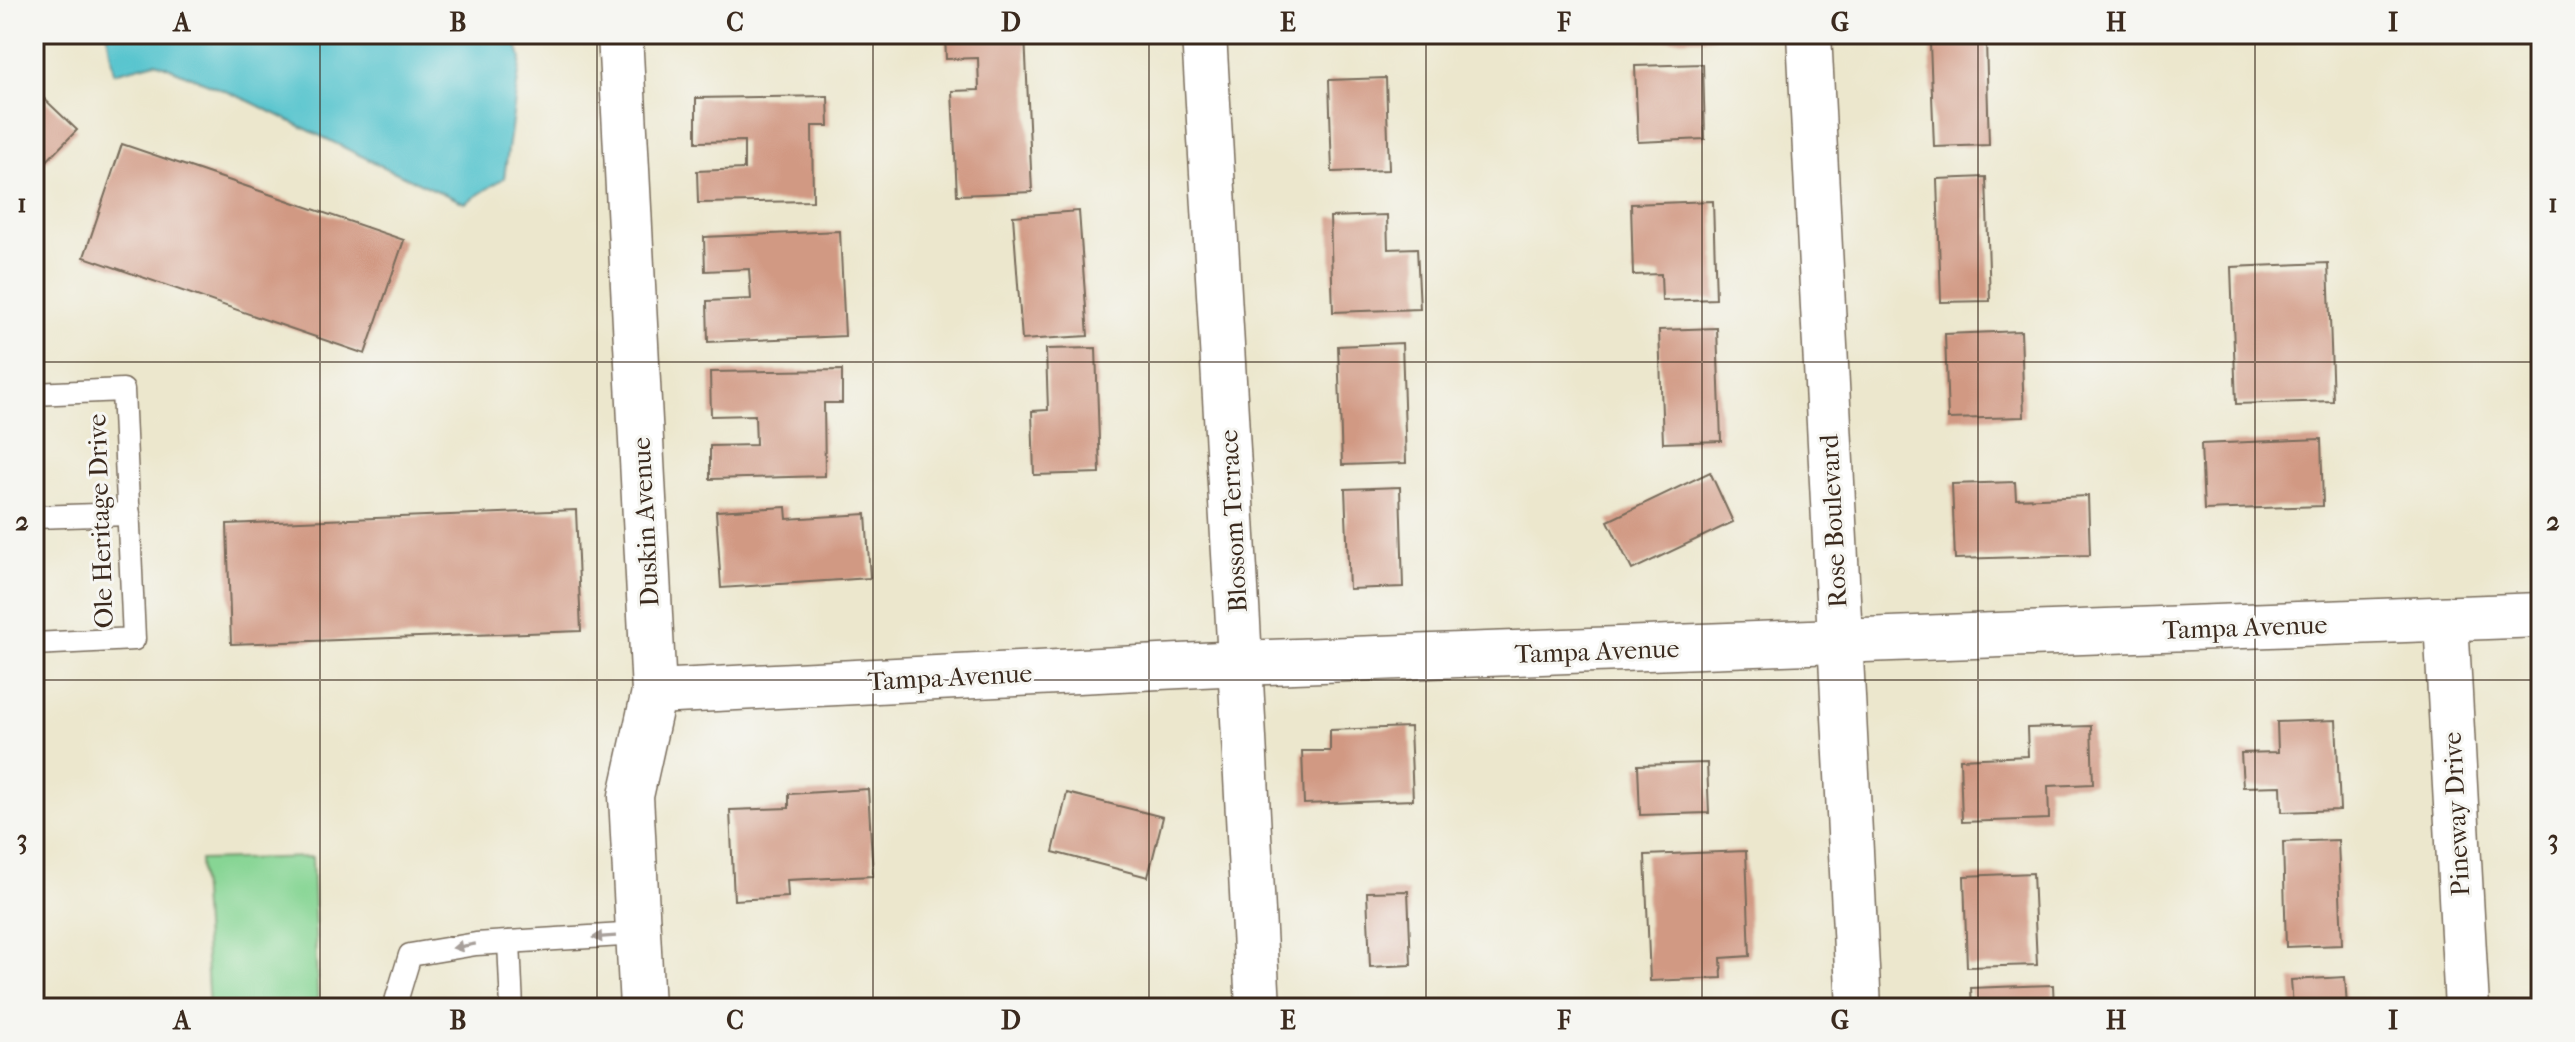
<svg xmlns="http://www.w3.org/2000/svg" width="2575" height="1042" font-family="'IM FELL French Canon',serif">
  <rect width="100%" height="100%" fill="#f6f6f2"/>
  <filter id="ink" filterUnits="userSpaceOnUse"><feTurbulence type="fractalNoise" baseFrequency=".0125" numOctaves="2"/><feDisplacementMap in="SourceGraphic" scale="16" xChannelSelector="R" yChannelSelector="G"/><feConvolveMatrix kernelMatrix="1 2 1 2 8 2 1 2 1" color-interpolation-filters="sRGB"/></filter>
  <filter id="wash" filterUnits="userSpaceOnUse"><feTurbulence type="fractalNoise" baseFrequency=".006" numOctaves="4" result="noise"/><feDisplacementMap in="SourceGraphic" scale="32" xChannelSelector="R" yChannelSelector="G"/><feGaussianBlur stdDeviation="1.8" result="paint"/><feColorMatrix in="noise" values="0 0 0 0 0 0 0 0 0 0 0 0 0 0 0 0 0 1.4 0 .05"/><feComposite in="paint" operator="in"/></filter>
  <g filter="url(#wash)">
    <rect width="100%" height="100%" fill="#ece7cd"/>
    <!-- pitch -->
    <path fill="#87d594" stroke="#618059" stroke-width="2" d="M 312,857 L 318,1008 L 209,1008 L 200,860 Z"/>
    <!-- water -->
    <path fill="#57c4ce" stroke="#497776" stroke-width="2" d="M 107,34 L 514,34 L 521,58 L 504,178 L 465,203 L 386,168 L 249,101 L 156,62 L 114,73 Z"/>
    <g id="blocks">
      <!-- building -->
      <g fill="#d19983">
        <path d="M 945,34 L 1025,34 L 1032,192 L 957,195 L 952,91 L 979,90 L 978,58 L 946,59 Z"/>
        <path d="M 1644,34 L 1719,34 L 1719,38 L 1644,41 Z"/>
        <path d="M 1986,41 L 1989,145 L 1934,147 L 1930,43 Z"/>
        <path d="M 1703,64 L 1705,139 L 1638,142 L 1635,66 Z"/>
        <path d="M 1386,78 L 1389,170 L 1332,172 L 1329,80 Z"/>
        <path d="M 34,89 L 77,130 L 34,174 Z"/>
        <path d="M 828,96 L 829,126 L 812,126 L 813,201 L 698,203 L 697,171 L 744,169 L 744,141 L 696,142 L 696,98 Z"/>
        <path d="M 122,144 L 404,240 L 365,354 L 84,257 Z"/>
        <path d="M 1986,177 L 1990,301 L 1941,302 L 1937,179 Z"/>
        <path d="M 1713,201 L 1716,299 L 1662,301 L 1661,274 L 1633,275 L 1631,204 Z"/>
        <path d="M 1079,211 L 1088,336 L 1022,340 L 1013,216 Z"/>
        <path d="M 1387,215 L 1388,249 L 1417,248 L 1420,309 L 1333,312 L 1330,217 Z"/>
        <path d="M 840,231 L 845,336 L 708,342 L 707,301 L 751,299 L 749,269 L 705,271 L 704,237 Z"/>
        <path d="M 2328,263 L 2333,401 L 2236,404 L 2231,267 Z"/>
        <path d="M 1717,328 L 1721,441 L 1663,443 L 1659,330 Z"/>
        <path d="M 2021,331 L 2024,417 L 1948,419 L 1945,334 Z"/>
        <path d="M 1402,343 L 1406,463 L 1342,465 L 1338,346 Z"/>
        <path d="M 1096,348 L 1100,473 L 1034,475 L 1032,411 L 1048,410 L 1046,349 Z"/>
        <path d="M 842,370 L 842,403 L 824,403 L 825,476 L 710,479 L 710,446 L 756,445 L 755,415 L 711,416 L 710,372 Z"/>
        <path d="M 2321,439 L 2323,506 L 2204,510 L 2201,444 Z"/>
        <path d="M 1710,472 L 1733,522 L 1632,570 L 1608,521 Z"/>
        <path d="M 2015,482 L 2016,499 L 2088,496 L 2090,555 L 1955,559 L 1952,484 Z"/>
        <path d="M 1400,487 L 1403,587 L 1349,589 L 1345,489 Z"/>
        <path d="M 786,507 L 787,519 L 866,514 L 870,578 L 721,588 L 716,511 Z"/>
        <path d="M 576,510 L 581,631 L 231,644 L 227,524 Z"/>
        <path d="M 2336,720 L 2340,810 L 2282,812 L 2281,786 L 2243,787 L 2241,753 L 2278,752 L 2277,722 Z"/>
        <path d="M 2091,726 L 2093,784 L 2048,786 L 2049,819 L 1962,822 L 1960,759 L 2028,756 L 2027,728 Z"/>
        <path d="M 1410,727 L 1413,800 L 1304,804 L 1302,751 L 1330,751 L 1330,730 Z"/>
        <path d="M 1707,763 L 1709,813 L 1640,815 L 1638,765 Z"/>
        <path d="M 868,789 L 873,876 L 787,880 L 788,897 L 734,900 L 730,810 L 789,808 L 789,794 Z"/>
        <path d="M 1067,793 L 1163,817 L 1148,877 L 1053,852 Z"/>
        <path d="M 2338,840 L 2342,945 L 2286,947 L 2283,842 Z"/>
        <path d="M 1746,851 L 1750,956 L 1721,958 L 1722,978 L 1650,981 L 1645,855 Z"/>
        <path d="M 2033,873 L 2037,965 L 1967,967 L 1964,876 Z"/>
        <path d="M 1408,891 L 1411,965 L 1370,967 L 1367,892 Z"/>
        <path d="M 2345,977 L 2347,1008 L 2293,1008 L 2291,980 Z"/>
        <path d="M 2053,985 L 2054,1008 L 1972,1008 L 1971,988 Z"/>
      </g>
    </g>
  </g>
  <g filter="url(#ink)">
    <use href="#blocks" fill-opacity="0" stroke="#796c5b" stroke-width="2"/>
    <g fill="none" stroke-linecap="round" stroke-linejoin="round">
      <defs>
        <g id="service">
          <path d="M 34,394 L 123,390 L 134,639 L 34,644"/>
          <path d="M 34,517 L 129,514"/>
          <path d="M 509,942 L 512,1008"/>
          <path d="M 394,1008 L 410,955 L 476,944 L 639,934"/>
        </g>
        <g id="minor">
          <path d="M 620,34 L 654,692 L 631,796 L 642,1008"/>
          <path d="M 1204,34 L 1238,623 L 1258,1008"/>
          <path d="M 1809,34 L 1859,1008"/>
          <path d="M 2446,620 L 2467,1008"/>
          <path d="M 654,692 L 1241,663 L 2541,615"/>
        </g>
      </defs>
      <!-- service casing -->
      <use href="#service" stroke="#796c5b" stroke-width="25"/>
      <!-- minor casing -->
      <use href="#minor" stroke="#796c5b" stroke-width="47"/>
      <!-- service -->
      <use href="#service" stroke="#fff" stroke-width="22"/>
      <!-- minor -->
      <use href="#minor" stroke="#fff" stroke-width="44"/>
    </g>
    <!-- one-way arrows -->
    <defs><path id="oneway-solid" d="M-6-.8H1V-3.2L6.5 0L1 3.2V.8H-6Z" transform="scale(2)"/></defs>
    <g fill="#a79f9a">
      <use href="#oneway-solid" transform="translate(604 937) rotate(176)"/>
      <use href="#oneway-solid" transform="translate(464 946) rotate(170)"/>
    </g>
  </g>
  <!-- grid -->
  <path fill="none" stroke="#3b2a1e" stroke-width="2" stroke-opacity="0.55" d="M 320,34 L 320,1008M 597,34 L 597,1008M 873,34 L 873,1008M 1149,34 L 1149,1008M 1426,34 L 1426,1008M 1702,34 L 1702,1008M 1978,34 L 1978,1008M 2255,34 L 2255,1008M 34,362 L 2541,362M 34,680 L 2541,680"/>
  <g text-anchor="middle" stroke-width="6" stroke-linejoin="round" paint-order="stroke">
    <!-- street labels -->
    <g font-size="26" fill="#3b2a1e" stroke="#f6f6f2">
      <text transform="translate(100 521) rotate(-92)" y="9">Ole Heritage Drive</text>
      <text transform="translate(1233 521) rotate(-93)" y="9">Blossom Terrace</text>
      <text transform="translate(1833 521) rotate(-93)" y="9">Rose Boulevard</text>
      <text transform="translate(645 522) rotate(-93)" y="9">Duskin Avenue</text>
      <text transform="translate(2245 627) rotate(-2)" y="9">Tampa Avenue</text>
      <text transform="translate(1597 651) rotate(-2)" y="9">Tampa Avenue</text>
      <text transform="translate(950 677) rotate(-3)" y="9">Tampa Avenue</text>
      <text transform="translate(2456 814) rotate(-93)" y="9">Pineway Drive</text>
    </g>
  </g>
  <!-- margin -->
  <rect width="2575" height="1042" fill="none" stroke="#f6f6f2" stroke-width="88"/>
  <rect x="44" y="44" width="2487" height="954" fill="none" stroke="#3b2a1e" stroke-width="3"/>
  <g font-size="26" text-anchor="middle" font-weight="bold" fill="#3b2a1e">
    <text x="182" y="31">A</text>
    <text x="458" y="31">B</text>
    <text x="735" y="31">C</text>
    <text x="1011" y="31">D</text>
    <text x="1288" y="31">E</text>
    <text x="1564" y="31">F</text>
    <text x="1840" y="31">G</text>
    <text x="2116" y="31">H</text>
    <text x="2393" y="31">I</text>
    <text x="22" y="212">1</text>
    <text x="2553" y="212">1</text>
    <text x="22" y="530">2</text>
    <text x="2553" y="530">2</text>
    <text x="22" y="848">3</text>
    <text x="2553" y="848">3</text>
    <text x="182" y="1029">A</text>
    <text x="458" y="1029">B</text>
    <text x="735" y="1029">C</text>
    <text x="1011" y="1029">D</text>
    <text x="1288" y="1029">E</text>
    <text x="1564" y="1029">F</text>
    <text x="1840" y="1029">G</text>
    <text x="2116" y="1029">H</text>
    <text x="2393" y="1029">I</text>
  </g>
</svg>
